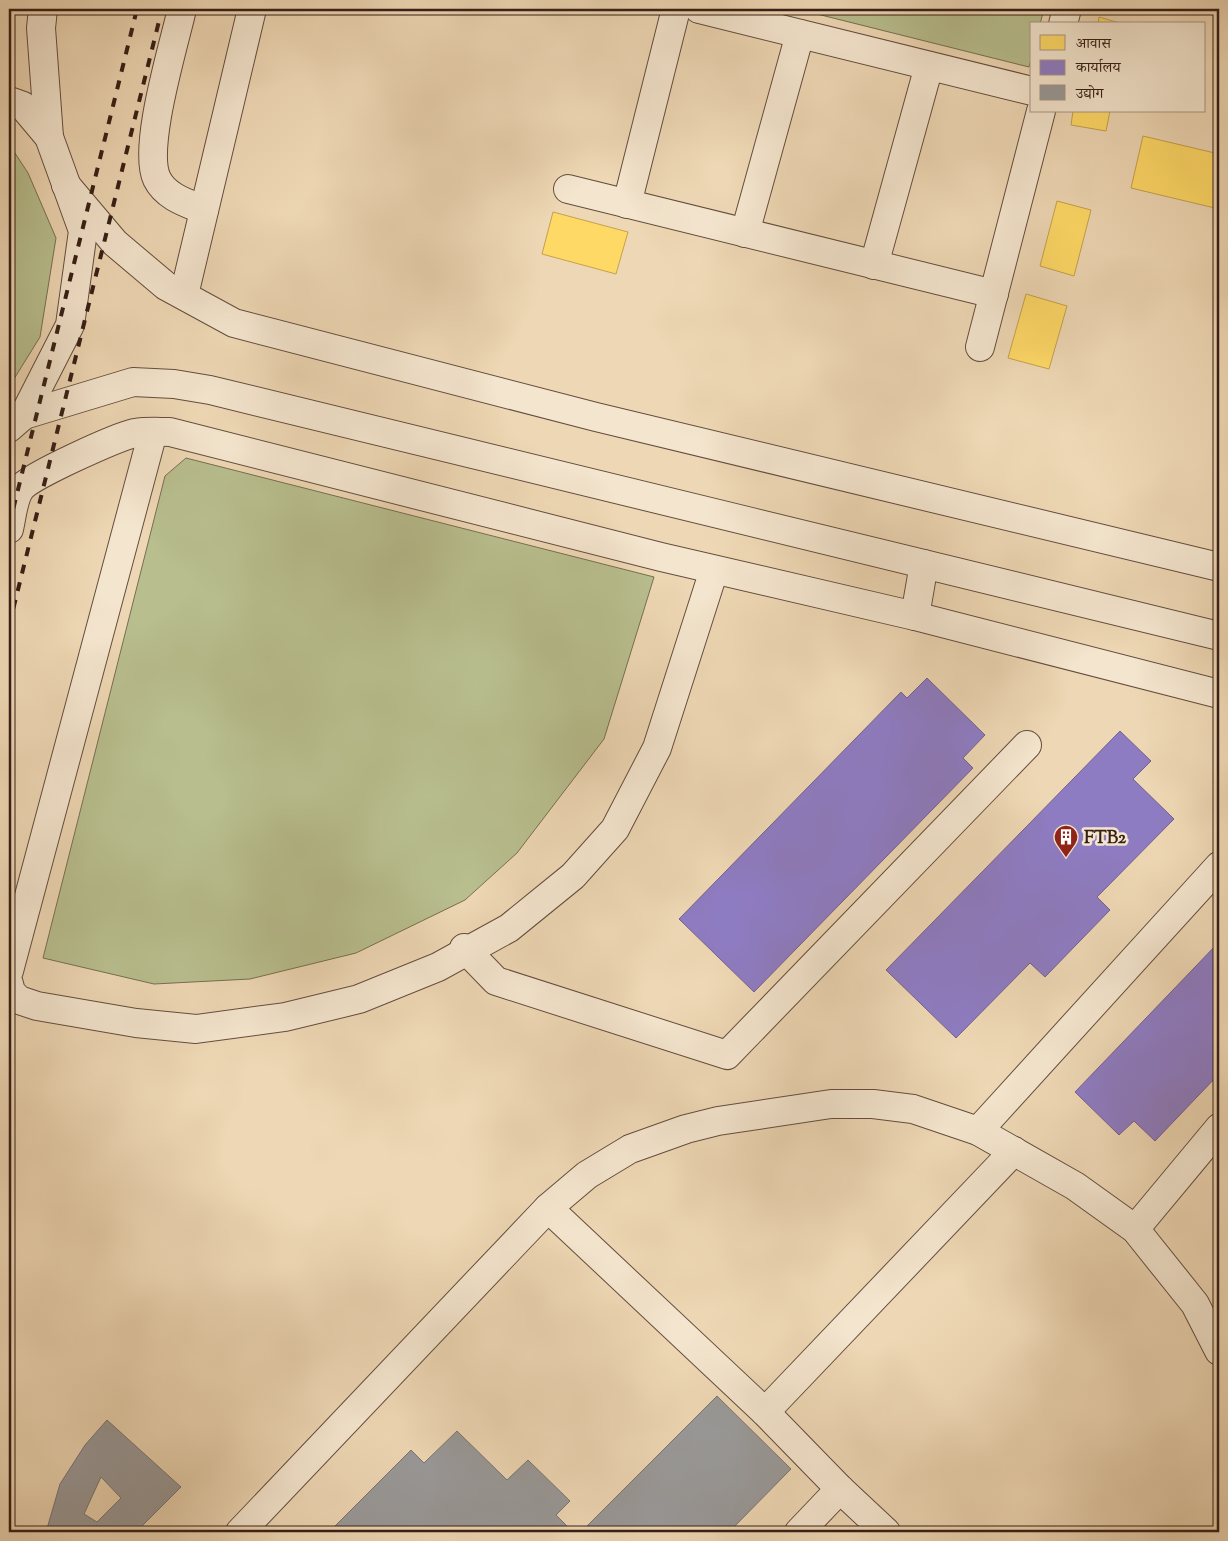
<svg xmlns="http://www.w3.org/2000/svg" width="1228" height="1541" font-family="'Sorts Mill Goudy','Noto Serif Devanagari',serif">
  <rect width="100%" height="100%" fill="#eed7b4"/>
  <filter id="stains"><feTurbulence type="fractalNoise" baseFrequency=".004" numOctaves="4"/><feColorMatrix values="0 0 0 0 .2 0 0 0 0 .09 0 0 0 0 .02 0 0 0 .5 -.17"/></filter>
  <radialGradient id="worn" r=".72"><stop offset=".6" stop-color="#630" stop-opacity="0"/><stop offset="1" stop-color="#630" stop-opacity=".3"/></radialGradient>
  <!-- green -->
  <g fill="#b8be8e" stroke="#776e52">
    <path d="M 797,9 L 1044,9 L 1040,24 L 1032,24 L 1032,56 L 1029,67 Z"/>
    <path d="M 9,144 L 28,173 L 56,238 L 40,337 L 9,387 Z"/>
    <path d="M 186,458 L 654,577 L 604,739 L 517,853 L 465,900 L 356,953 L 250,979 L 154,984 L 43,958 L 165,476 Z"/>
  </g>
  <!-- homes -->
  <g fill="#ffd966" stroke="#c3a14e">
    <path d="M 1120,9 L 1140,9 L 1139,15 Z"/>
    <path d="M 1099,17 L 1123,24 L 1098,24 Z"/>
    <path d="M 1073,111 L 1110,111 L 1106,131 L 1071,125 Z"/>
    <path d="M 1143,136 L 1219,154 L 1219,209 L 1131,188 Z"/>
    <path d="M 1057,201 L 1091,210 L 1074,276 L 1040,266 Z"/>
    <path d="M 553,212 L 628,232 L 616,274 L 542,254 Z"/>
    <path d="M 1026,294 L 1067,306 L 1049,369 L 1008,358 Z"/>
  </g>
  <!-- offices -->
  <g fill="#8e7cc3" stroke="#74608f">
    <path d="M 927,678 L 985,735 L 963,758 L 973,768 L 754,992 L 679,919 L 901,692 L 907,698 Z"/>
    <path d="M 1120,731 L 1151,761 L 1133,779 L 1174,819 L 1097,897 L 1110,910 L 1045,977 L 1030,963 L 956,1038 L 886,970 Z"/>
    <path d="M 1219,942 L 1219,1074 L 1155,1141 L 1134,1121 L 1119,1135 L 1075,1092 Z"/>
  </g>
  <!-- industry -->
  <g fill="#999" stroke="#7b7472" fill-rule="evenodd">
    <path d="M 717,1396 L 791,1469 L 729,1532 L 581,1532 Z"/>
    <path d="M 107,1420 L 181,1487 L 136,1532 L 46,1532 L 60,1484 L 85,1445 ZM 101,1477 L 121,1498 L 97,1522 L 84,1514 Z"/>
    <path d="M 457,1431 L 507,1480 L 528,1460 L 570,1501 L 556,1515 L 573,1532 L 329,1532 L 411,1450 L 424,1463 Z"/>
  </g>
  <g fill="none" stroke-linecap="round" stroke-linejoin="round">
    <defs>
      <g id="minor">
        <path d="M 43,9 L 41,28 L 49,137"/>
        <path d="M 182,9 C 174,45 142,148 157,179 C 166,197 187,203 204,210"/>
        <path d="M 699,9 L 1032,91"/>
        <path d="M 1063,24 L 1067,9"/>
        <path d="M 9,101 L 23,106 L 49,137 L 83,231 L 70,325 L 24,415 L 9,428"/>
        <path d="M 66,185 L 115,243 L 166,286 L 234,323 L 596,417 L 1219,567"/>
        <path d="M 568,189 L 994,294"/>
        <path d="M 627,204 L 676,9"/>
        <path d="M 745,233 L 800,34"/>
        <path d="M 874,265 L 929,66"/>
        <path d="M 184,295 L 252,9"/>
        <path d="M 980,347 L 1041,111"/>
        <path d="M 24,415 L 133,382 L 174,384 L 210,390 L 1219,636"/>
        <path d="M 9,529 C 12,517 13,498 21,488 C 32,475 117,437 135,433 C 147,431 159,432 170,432 L 661,557 L 915,616 L 1219,694"/>
        <path d="M 915,616 L 924,564"/>
        <path d="M 464,948 L 496,981 L 727,1055 L 1027,745"/>
        <path d="M 9,971 L 153,432"/>
        <path d="M 9,984 L 11,992 L 19,1000 L 37,1006 L 136,1023 L 196,1029 L 285,1017 L 359,999 L 438,967 L 509,928 L 573,876 L 615,829 L 657,748 L 714,570"/>
        <path d="M 978,1131 L 1219,866"/>
        <path d="M 548,1208 L 765,1412 L 840,1489 L 886,1532"/>
        <path d="M 1135,1229 L 1219,1128"/>
        <path d="M 765,1412 L 1014,1151"/>
        <path d="M 240,1532 L 548,1208 L 587,1175 L 630,1149 L 686,1129 L 718,1121 L 831,1104 L 873,1104 L 913,1109 L 978,1131 L 1075,1186 L 1135,1229 L 1195,1304 L 1219,1351"/>
        <path d="M 799,1532 L 840,1489"/>
      </g>
    </defs>
    <!-- minor casing -->
    <use href="#minor" stroke="#644d3e" stroke-width="30"/>
    <!-- minor -->
    <use href="#minor" stroke="#f4e5ce" stroke-width="28"/>
    <!-- rail -->
    <g stroke="#361f16" stroke-width="4" stroke-dasharray="9 9" stroke-linecap="butt">
      <path d="M 9,526 L 137,9"/>
      <path d="M 9,626 L 162,9"/>
    </g>
  </g>
  <!-- icons -->
  <defs>
    <symbol id="building-pin" viewBox="-11 -11 22 30"><path d="M0 17L-7.5 6A9.5 9.5 0 1 1 7.5 6Z" fill="#8f2418" stroke="#f4e5ce"/><path d="M-4-6H4V6H1V3H-1V6H-4ZM-2.5-4.3h1.7v1.8h-1.7ZM.8-4.3h1.7v1.8H.8ZM-2.5-1h1.7V.8h-1.7ZM.8-1h1.7V.8H.8Z" fill="#fff"/></symbol>
  </defs>
  <g fill-rule="evenodd">
    <use href="#building-pin" x="1052" y="823" width="28" height="38"/>
  </g>
  <g text-anchor="middle" stroke-width="5" stroke-linejoin="round" paint-order="stroke">
    <!-- poi labels -->
    <g font-size="18" font-weight="bold" fill="#361f16" stroke="#f4e5ce" text-anchor="start">
      <text x="1084" y="843">FTB2</text>
    </g>
  </g>
  <!-- margin -->
  <rect width="1228" height="1541" fill="none" stroke="#eed7b4" stroke-width="30"/>
  <rect x="10" y="10" width="1208" height="1521" fill="none" stroke="#361f16" stroke-width="2.5"/>
  <rect x="15" y="15" width="1198" height="1511" fill="none" stroke="#361f16"/>
  <!-- legend -->
  <rect x="1030" y="22" width="175" height="90" fill="#f4e5ce" stroke="#a89684"/>
  <rect x="1040" y="35" width="25" height="15" fill="#ffd966" stroke="#a89684"/>
  <text x="1076" y="48" font-size="15" fill="#361f16">आवास</text>
  <rect x="1040" y="60" width="25" height="15" fill="#8e7cc3" stroke="#a89684"/>
  <text x="1076" y="72" font-size="15" fill="#361f16">कार्यालय</text>
  <rect x="1040" y="85" width="25" height="15" fill="#999999" stroke="#a89684"/>
  <text x="1076" y="98" font-size="15" fill="#361f16">उद्योग</text>
  <rect width="100%" height="100%" filter="url(#stains)"/>
  <rect width="100%" height="100%" fill="url(#worn)"/>
</svg>
